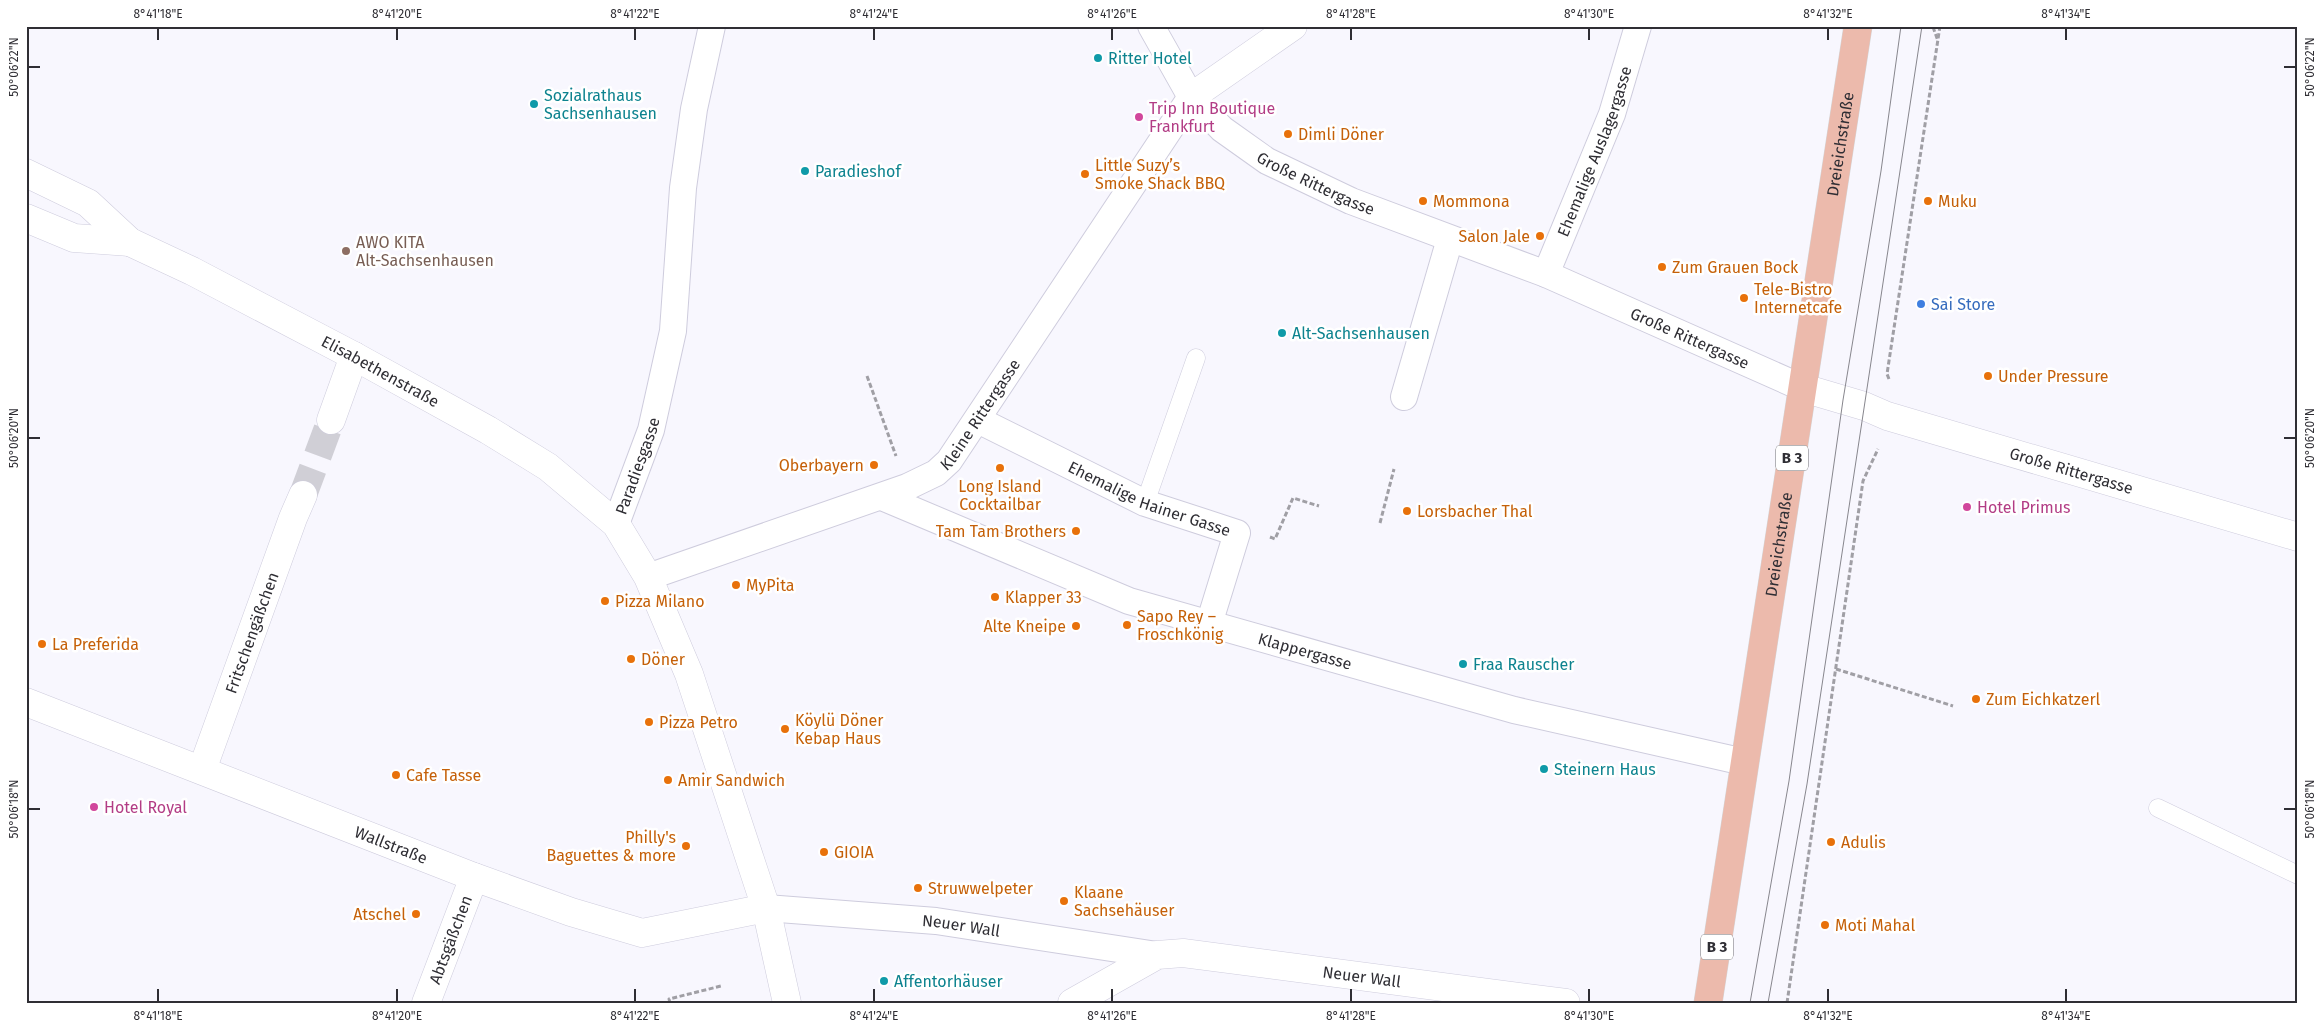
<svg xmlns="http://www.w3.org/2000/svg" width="2324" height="1029" font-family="'Fira Sans',sans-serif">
  <rect width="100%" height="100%" fill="#f8f7fe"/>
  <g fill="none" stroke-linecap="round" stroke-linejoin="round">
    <!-- minor-tunnel -->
    <path stroke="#d0cfd6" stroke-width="28" stroke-dasharray="28 14" stroke-linecap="butt" d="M 303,495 L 331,420"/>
    <defs>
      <g id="service">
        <path d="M 1145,503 L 1196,358"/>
        <path d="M 2158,808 L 2298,875"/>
      </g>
      <g id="pedestrian">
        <path id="s1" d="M 1151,26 L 1191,97 L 1222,129 L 1267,161 L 1351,201 L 1546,274 L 1803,388"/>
        <path id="s2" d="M 1546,274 L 1612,114 L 1638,26"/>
        <path d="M 1404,397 L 1450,239"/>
        <path id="s3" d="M 978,420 L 1145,503 L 1237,533 L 1209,624"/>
        <path id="s4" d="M 882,497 L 1129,601 L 1514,710 L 1744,762"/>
        <path id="s5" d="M 616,524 L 651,430 L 673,331 L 683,188 L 694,109 L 712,26"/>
        <path id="s6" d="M 648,577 L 907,487 L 936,473 L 949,461 L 1191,97"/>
        <path id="s7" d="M 766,908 L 936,921 L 1157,955"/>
      </g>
      <g id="minor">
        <path d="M 1191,97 L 1293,26"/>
        <path id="s8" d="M 1803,388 L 1864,406 L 1887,416 L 2298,537"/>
        <path d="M 331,420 L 354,356"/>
        <path id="s9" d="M 26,702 L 474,877 L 571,912 L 642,933 L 766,908"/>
        <path id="s10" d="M 202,770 L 293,518 L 303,495"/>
        <path id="s11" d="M 426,1003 L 474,877"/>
        <path id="s12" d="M 1072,1003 L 1157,955 L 1183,953 L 1566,1003"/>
      </g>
      <g id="secondary">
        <path id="s13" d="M 26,173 L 88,203 L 130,242 L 192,271 L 354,356 L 488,430 L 548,467 L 616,524 L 648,577 L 689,674 L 766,908 L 787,1003"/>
        <path d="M 26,218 L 74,238 L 130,242"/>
      </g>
      <g id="primary">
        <path id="s14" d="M 1708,1003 L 1858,26"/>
      </g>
    </defs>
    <!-- service casing -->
    <use href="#service" stroke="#ceccdd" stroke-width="19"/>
    <!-- pedestrian casing -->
    <use href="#pedestrian" stroke="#ceccdd" stroke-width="28"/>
    <!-- minor casing -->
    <use href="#minor" stroke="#ceccdd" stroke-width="29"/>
    <!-- secondary casing -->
    <use href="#secondary" stroke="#ceccdd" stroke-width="29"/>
    <!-- primary casing -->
    <use href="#primary" stroke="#d5d5d6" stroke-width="29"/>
    <!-- path -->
    <g stroke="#a09fa5" stroke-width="3" stroke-dasharray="5 2.5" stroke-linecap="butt">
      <path d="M 1933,27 L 1938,41"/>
      <path d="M 867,376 L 896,456"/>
      <path d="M 1889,379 L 1887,374 L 1940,26"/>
      <path d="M 1380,523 L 1394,469"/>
      <path d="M 1270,537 L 1275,539 L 1293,498 L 1319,506"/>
      <path d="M 1836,669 L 1953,706"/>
      <path d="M 670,1003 L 669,999 L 721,986"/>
      <path d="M 1787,1003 L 1863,481 L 1878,449"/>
    </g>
    <!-- service -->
    <use href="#service" stroke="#fff" stroke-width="18"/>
    <!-- pedestrian -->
    <use href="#pedestrian" stroke="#fff" stroke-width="26"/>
    <!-- minor -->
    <use href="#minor" stroke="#fff" stroke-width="28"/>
    <!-- secondary -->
    <use href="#secondary" stroke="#fff" stroke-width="28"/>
    <!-- primary -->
    <use href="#primary" stroke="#ecbaac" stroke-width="28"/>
    <!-- tram -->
    <g stroke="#87868d" stroke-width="1">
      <path d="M 1750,1003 L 1789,781 L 1843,400 L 1881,171 L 1901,26"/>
      <path d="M 1768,1003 L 1807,784 L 1922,26"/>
    </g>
  </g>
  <!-- ticks -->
  <path fill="none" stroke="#2f2e34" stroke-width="2" d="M 158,28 L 158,40M 397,28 L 397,40M 635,28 L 635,40M 874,28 L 874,40M 1112,28 L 1112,40M 1351,28 L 1351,40M 1589,28 L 1589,40M 1828,28 L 1828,40M 2066,28 L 2066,40M 28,67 L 40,67M 2284,67 L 2296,67M 28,438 L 40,438M 2284,438 L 2296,438M 28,809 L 40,809M 2284,809 L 2296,809M 158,989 L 158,1002M 397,989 L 397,1002M 635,989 L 635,1002M 874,989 L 874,1002M 1112,989 L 1112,1002M 1351,989 L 1351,1002M 1589,989 L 1589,1002M 1828,989 L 1828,1002M 2066,989 L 2066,1002"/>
  <!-- markers -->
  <g fill="#0f9aa8" stroke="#fff" stroke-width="2">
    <circle cx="1098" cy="58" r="5"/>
    <circle cx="534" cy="104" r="5"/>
    <circle cx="805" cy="171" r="5"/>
    <circle cx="1282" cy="333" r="5"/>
    <circle cx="1463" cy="664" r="5"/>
    <circle cx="1544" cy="769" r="5"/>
    <circle cx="884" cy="981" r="5"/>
  </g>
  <g fill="#d1479c" stroke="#fff" stroke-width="2">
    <circle cx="1139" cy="117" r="5"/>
    <circle cx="1967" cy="507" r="5"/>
    <circle cx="94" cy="807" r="5"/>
  </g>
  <g fill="#e8710a" stroke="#fff" stroke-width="2">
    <circle cx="1288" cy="134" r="5"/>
    <circle cx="1085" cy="174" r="5"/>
    <circle cx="1423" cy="201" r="5"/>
    <circle cx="1928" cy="201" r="5"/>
    <circle cx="1540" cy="236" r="5"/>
    <circle cx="1662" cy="267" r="5"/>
    <circle cx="1744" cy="298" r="5"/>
    <circle cx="1988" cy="376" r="5"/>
    <circle cx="874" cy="465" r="5"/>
    <circle cx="1000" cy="468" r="5"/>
    <circle cx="1407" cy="511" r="5"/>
    <circle cx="1076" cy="531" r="5"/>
    <circle cx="736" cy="585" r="5"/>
    <circle cx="995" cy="597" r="5"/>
    <circle cx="605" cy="601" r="5"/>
    <circle cx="1127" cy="625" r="5"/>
    <circle cx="1076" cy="626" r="5"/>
    <circle cx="42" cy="644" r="5"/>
    <circle cx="631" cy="659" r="5"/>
    <circle cx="1976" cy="699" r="5"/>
    <circle cx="649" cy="722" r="5"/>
    <circle cx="785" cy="729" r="5"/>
    <circle cx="396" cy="775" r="5"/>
    <circle cx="668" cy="780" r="5"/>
    <circle cx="1831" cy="842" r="5"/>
    <circle cx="686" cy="846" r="5"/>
    <circle cx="824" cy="852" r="5"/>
    <circle cx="918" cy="888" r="5"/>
    <circle cx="1064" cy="901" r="5"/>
    <circle cx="416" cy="914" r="5"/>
    <circle cx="1825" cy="925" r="5"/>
  </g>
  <circle fill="#8d6e63" stroke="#fff" stroke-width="2" cx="346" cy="251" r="5"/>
  <circle fill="#3f7fe0" stroke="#fff" stroke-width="2" cx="1921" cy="304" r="5"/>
  <g text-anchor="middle" stroke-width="5" stroke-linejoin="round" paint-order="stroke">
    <!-- shield labels -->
    <g fill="#fff" stroke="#6d6d71" stroke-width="1">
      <rect x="1776" y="445.5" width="32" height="25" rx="4"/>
      <rect x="1701" y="934.5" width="32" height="25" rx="4"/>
    </g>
    <g font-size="15" font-weight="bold" fill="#2f2e34">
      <text x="1792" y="463">B 3</text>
      <text x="1717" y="952">B 3</text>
    </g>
    <!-- culture labels -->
    <g font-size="16" fill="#0d838f" stroke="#fff" text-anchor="start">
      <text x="1108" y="64">Ritter Hotel</text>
      <text x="544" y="101">Sozialrathaus<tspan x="544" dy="18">Sachsenhausen</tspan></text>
      <text x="815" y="177">Paradieshof</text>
      <text x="1292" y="339">Alt-Sachsenhausen</text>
      <text x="1473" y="670">Fraa Rauscher</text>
      <text x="1554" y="775">Steinern Haus</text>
      <text x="894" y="987">Affentorhäuser</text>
    </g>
    <!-- hotel labels -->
    <g font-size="16" fill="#b23c85" stroke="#fff" text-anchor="start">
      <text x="1149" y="114">Trip Inn Boutique<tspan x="1149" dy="18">Frankfurt</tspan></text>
      <text x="1977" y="513">Hotel Primus</text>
      <text x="104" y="813">Hotel Royal</text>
    </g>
    <!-- food labels -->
    <g font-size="16" fill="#c56008" stroke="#fff" text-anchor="start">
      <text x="1298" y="140">Dimli Döner</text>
      <text x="1095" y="171">Little Suzy’s<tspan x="1095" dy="18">Smoke Shack BBQ</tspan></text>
      <text x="1433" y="207">Mommona</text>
      <text x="1938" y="207">Muku</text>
      <text x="1530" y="242" text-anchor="end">Salon Jale</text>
      <text x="1672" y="273">Zum Grauen Bock</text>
      <text x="1754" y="295">Tele-Bistro<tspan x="1754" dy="18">Internetcafe</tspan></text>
      <text x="1998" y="382">Under Pressure</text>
      <text x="864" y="471" text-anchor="end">Oberbayern</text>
      <text x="1000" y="492" text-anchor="middle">Long Island<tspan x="1000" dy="18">Cocktailbar</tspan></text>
      <text x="1417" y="517">Lorsbacher Thal</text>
      <text x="1066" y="537" text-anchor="end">Tam Tam Brothers</text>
      <text x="746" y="591">MyPita</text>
      <text x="1005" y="603">Klapper 33</text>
      <text x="615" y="607">Pizza Milano</text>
      <text x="1137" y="622">Sapo Rey –<tspan x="1137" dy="18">Froschkönig</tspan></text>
      <text x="1066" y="632" text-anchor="end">Alte Kneipe</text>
      <text x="52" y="650">La Preferida</text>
      <text x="641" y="665">Döner</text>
      <text x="1986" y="705">Zum Eichkatzerl</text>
      <text x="795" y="726">Köylü Döner<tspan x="795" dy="18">Kebap Haus</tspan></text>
      <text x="659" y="728">Pizza Petro</text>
      <text x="406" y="781">Cafe Tasse</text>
      <text x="678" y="786">Amir Sandwich</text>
      <text x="676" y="843" text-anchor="end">Philly's<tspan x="676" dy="18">Baguettes &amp; more</tspan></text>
      <text x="1841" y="848">Adulis</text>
      <text x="834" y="858">GIOIA</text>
      <text x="928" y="894">Struwwelpeter</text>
      <text x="1074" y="898">Klaane<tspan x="1074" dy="18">Sachsehäuser</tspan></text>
      <text x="406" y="920" text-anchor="end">Atschel</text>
      <text x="1835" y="931">Moti Mahal</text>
    </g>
    <!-- street labels -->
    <g font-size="16" fill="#2f2e34" stroke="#fff">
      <text dy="6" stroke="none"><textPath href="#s14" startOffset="869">Dreieichstraße</textPath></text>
      <text dy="6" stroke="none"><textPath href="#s2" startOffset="132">Ehemalige Auslagergasse</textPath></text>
      <text dy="6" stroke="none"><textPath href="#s1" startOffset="235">Große Rittergasse</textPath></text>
      <text dy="6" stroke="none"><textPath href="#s1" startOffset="640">Große Rittergasse</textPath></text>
      <text dy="6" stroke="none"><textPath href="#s13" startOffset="408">Elisabethenstraße</textPath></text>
      <text dy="6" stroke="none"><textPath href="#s6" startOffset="380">Kleine Rittergasse</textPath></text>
      <text dy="6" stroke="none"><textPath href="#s5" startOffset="62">Paradiesgasse</textPath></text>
      <text dy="6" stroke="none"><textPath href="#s8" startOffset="281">Große Rittergasse</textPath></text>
      <text dy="6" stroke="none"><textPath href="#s3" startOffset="189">Ehemalige Hainer Gasse</textPath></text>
      <text dy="6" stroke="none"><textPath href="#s14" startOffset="464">Dreieichstraße</textPath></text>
      <text dy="6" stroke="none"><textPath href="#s10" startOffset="146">Fritschengäßchen</textPath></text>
      <text dy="6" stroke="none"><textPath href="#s4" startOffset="451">Klappergasse</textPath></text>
      <text dy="6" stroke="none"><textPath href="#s9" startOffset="392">Wallstraße</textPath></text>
      <text dy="6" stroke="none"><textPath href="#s7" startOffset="196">Neuer Wall</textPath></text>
      <text dy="6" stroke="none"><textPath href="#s11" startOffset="68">Abtsgäßchen</textPath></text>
      <text dy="6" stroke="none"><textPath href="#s12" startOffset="304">Neuer Wall</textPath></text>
    </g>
    <!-- education labels -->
    <g font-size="16" fill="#785e54" stroke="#fff" text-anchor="start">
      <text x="356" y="248">AWO KITA<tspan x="356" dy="18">Alt-Sachsenhausen</tspan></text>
    </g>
    <!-- shop labels -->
    <g font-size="16" fill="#366cbe" stroke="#fff" text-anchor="start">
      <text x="1931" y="310">Sai Store</text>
    </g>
  </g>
  <!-- border -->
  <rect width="2324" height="1029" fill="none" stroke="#ffffff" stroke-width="55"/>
  <rect x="28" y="28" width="2268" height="974" fill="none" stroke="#2f2e34" stroke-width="2"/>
  <g font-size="12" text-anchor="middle" fill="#2f2e34">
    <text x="158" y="18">8°41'18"E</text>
    <text x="397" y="18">8°41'20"E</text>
    <text x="635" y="18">8°41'22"E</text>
    <text x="874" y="18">8°41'24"E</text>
    <text x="1112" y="18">8°41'26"E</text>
    <text x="1351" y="18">8°41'28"E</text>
    <text x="1589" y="18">8°41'30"E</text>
    <text x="1828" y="18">8°41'32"E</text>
    <text x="2066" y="18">8°41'34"E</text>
    <text transform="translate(14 67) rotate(-90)" y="4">50°06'22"N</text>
    <text transform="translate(2310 67) rotate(-90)" y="4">50°06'22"N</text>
    <text transform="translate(14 438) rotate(-90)" y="4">50°06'20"N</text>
    <text transform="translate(2310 438) rotate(-90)" y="4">50°06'20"N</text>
    <text transform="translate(14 809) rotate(-90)" y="4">50°06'18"N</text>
    <text transform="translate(2310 809) rotate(-90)" y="4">50°06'18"N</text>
    <text x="158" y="1020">8°41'18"E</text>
    <text x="397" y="1020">8°41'20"E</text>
    <text x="635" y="1020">8°41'22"E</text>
    <text x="874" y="1020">8°41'24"E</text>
    <text x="1112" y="1020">8°41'26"E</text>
    <text x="1351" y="1020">8°41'28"E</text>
    <text x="1589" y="1020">8°41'30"E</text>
    <text x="1828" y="1020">8°41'32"E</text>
    <text x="2066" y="1020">8°41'34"E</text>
  </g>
</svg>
